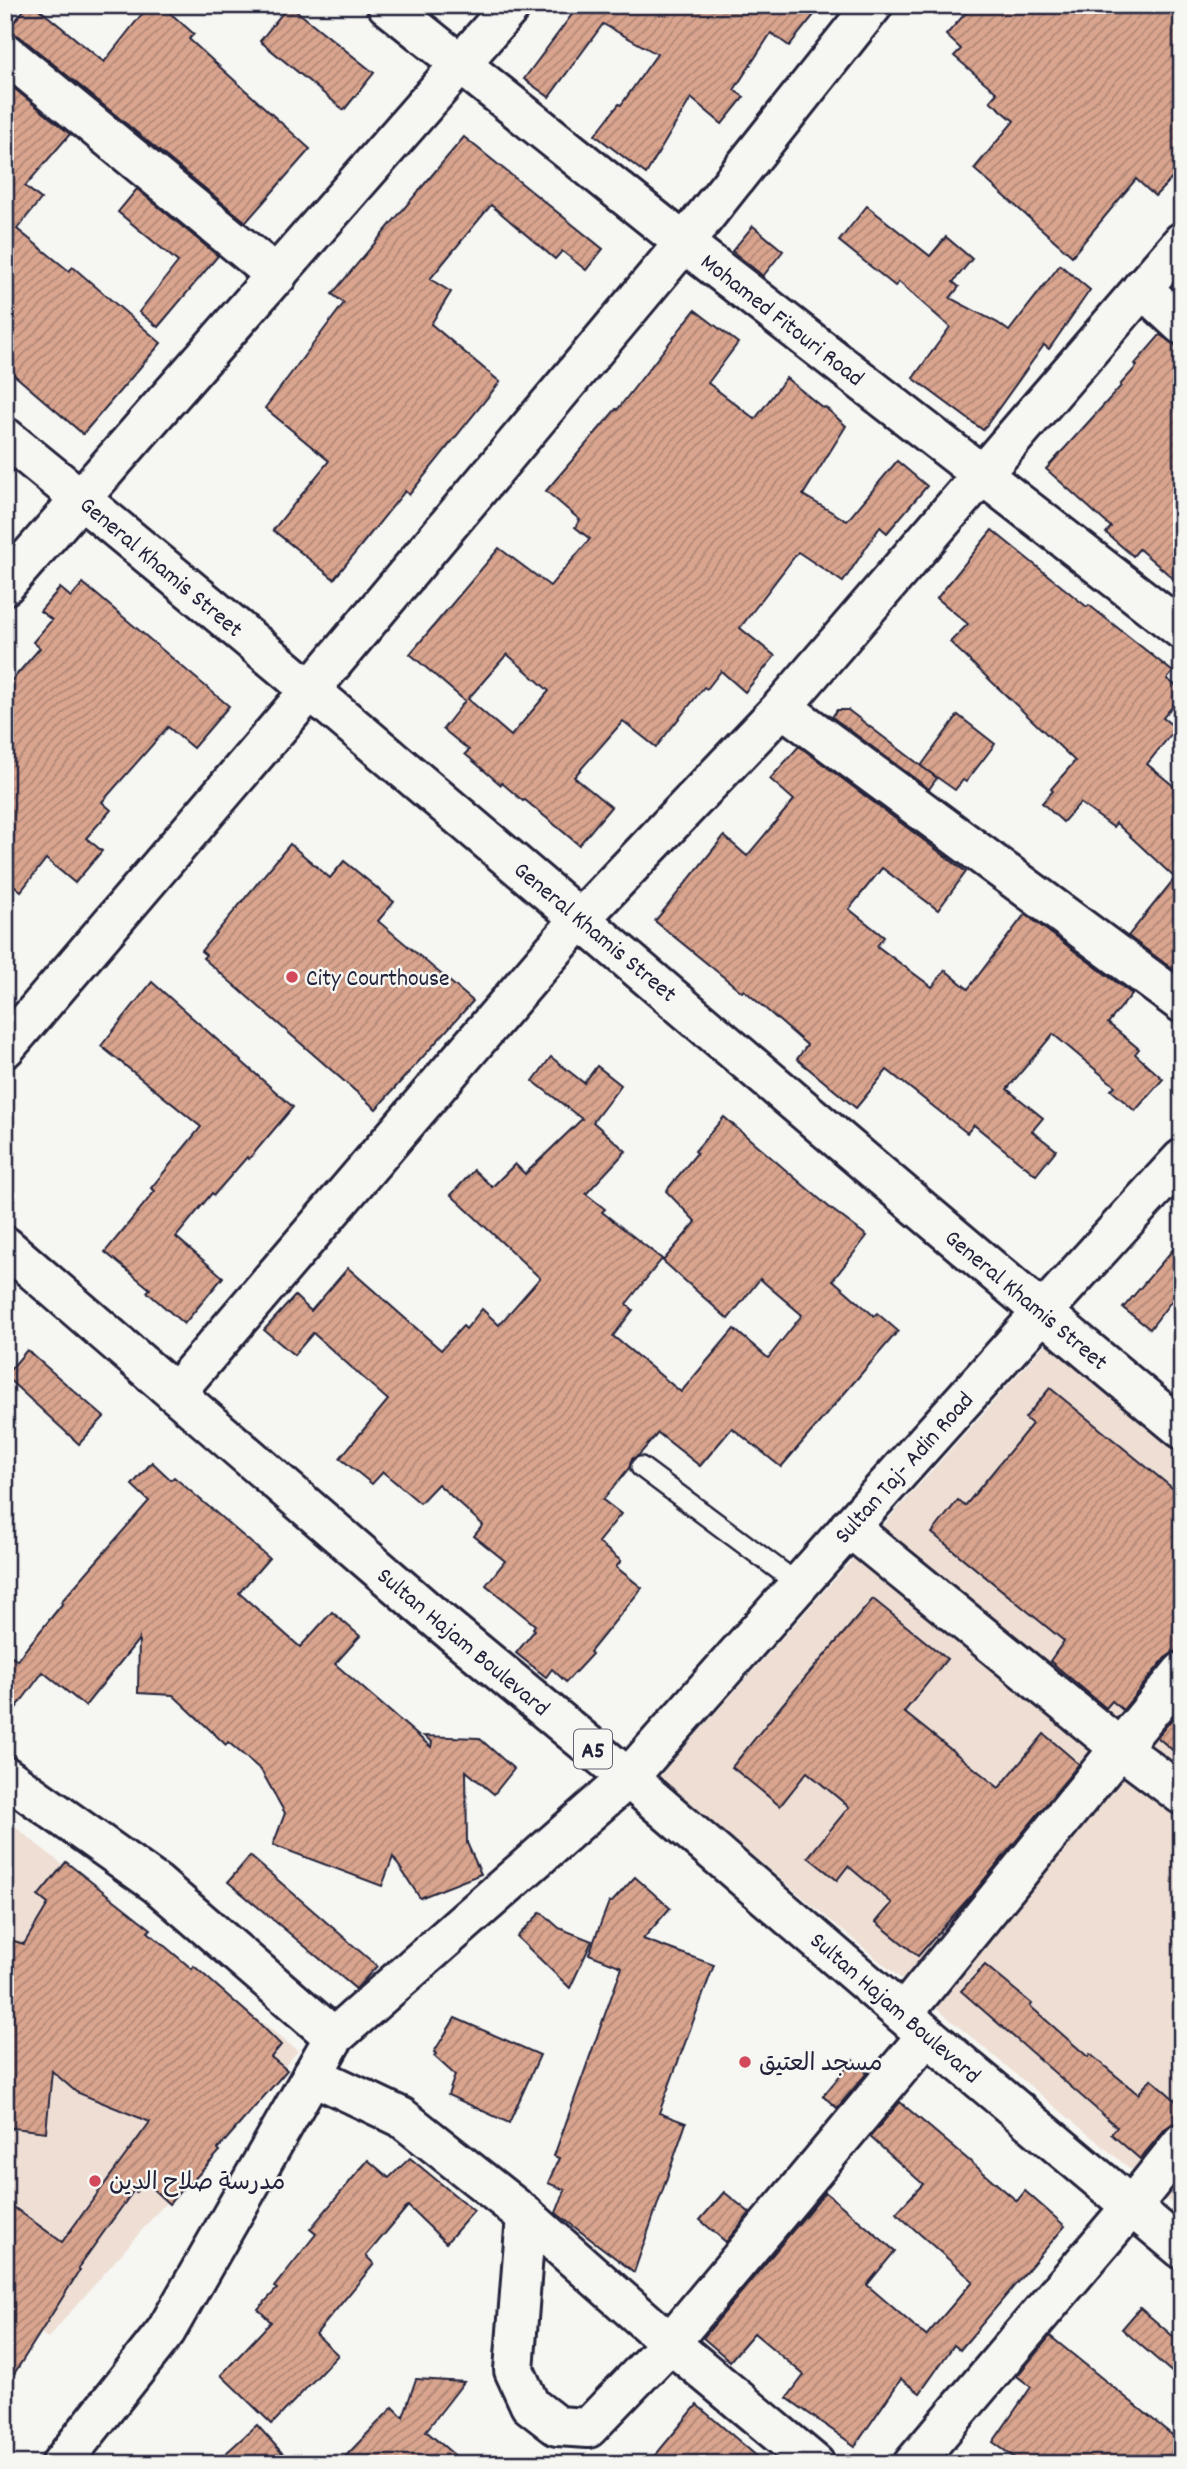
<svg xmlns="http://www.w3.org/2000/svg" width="1187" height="2469" font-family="Dekko,'Playpen Sans Arabic',sans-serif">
  <defs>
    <pattern id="building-hatch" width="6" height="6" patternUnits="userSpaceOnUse" patternTransform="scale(1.75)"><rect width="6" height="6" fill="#daa58f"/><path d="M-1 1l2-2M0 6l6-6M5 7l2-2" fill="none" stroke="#b08676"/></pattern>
  </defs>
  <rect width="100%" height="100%" fill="#f6f6f2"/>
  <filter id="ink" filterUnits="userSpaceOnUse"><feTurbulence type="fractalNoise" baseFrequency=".0143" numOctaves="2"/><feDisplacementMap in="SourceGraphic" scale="14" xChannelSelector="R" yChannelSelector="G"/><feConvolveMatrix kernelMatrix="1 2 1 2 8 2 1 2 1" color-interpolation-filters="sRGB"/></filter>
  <g filter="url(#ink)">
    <!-- built -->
    <g fill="#eeded4">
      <path d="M 1056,1332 L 1182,1438 L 1182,2212 L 658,1777 Z"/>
      <path d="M 5,1819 L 298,2051 L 48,2338 L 5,2310 Z"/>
    </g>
    <!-- building -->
    <g fill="url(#building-hatch)" stroke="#22223b" stroke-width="2" fill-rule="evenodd">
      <path d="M 28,5 L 34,5 L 104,62 L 149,5 L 161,5 L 194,34 L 189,39 L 310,149 L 246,222 L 19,36 L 6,32 Z"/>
      <path d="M 289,5 L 374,73 L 344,110 L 260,41 Z"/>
      <path d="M 570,5 L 822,5 L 789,46 L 771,33 L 734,90 L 744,97 L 722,124 L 691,98 L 646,174 L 595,135 L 619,104 L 621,105 L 657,54 L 603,24 L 549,97 L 524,79 L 576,9 Z"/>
      <path d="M 973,5 L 1182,5 L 1182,168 L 1155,196 L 1136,179 L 1072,256 L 974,169 L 1014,121 L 990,101 L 997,93 L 954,56 L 961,49 L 946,35 Z"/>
      <path d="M 5,81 L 70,134 L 25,186 L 41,199 L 17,229 L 69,271 L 73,267 L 161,343 L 83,434 L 5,367 Z"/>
      <path d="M 464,137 L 603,249 L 586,270 L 562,251 L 555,259 L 491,205 L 430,279 L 451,292 L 431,324 L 500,382 L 409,495 L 405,491 L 334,579 L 273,530 L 329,461 L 265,408 L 344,303 L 332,294 Z"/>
      <path d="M 137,189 L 218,256 L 158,327 L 139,312 L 178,262 L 118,212 Z"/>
      <path d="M 867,206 L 930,256 L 946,237 L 972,259 L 953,282 L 959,287 L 950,298 L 998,323 L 1009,331 L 1060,265 L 1090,290 L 1049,349 L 1044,345 L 983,430 L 913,378 L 950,327 L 899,282 L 895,286 L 839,241 Z"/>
      <path d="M 753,226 L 783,251 L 763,276 L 732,251 Z"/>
      <path d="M 695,310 L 738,343 L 708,383 L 755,419 L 786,378 L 823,408 L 825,407 L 846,426 L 803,495 L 847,521 L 897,461 L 927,486 L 887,533 L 880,527 L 843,582 L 798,552 L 740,628 L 775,656 L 745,692 L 721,671 L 707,689 L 704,687 L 656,747 L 623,721 L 574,777 L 611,807 L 579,845 L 525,800 L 523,801 L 502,783 L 501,785 L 465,754 L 469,750 L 443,729 L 465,701 L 410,654 L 499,548 L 550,586 L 590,539 L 575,527 L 580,520 L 546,491 L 616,409 L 617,410 ZM 507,654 L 549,691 L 511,736 L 468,699 Z"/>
      <path d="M 1160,335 L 1182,349 L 1182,586 L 1139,549 L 1133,556 L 1106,533 L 1111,527 L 1046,469 L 1121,386 L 1120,385 L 1137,366 L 1135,364 Z"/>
      <path d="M 992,530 L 1087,607 L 1089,605 L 1173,672 L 1167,679 L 1182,690 L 1182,694 L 1163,718 L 1176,728 L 1147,764 L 1182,793 L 1182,976 L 1128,936 L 1175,878 L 1116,823 L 1113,827 L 1080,803 L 1063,822 L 1042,803 L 1053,791 L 1051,789 L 1075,761 L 950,642 L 968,624 L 937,598 Z"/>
      <path d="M 83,583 L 229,706 L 193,748 L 168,727 L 102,802 L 111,810 L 86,838 L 102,851 L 75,883 L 46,859 L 21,891 L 5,878 L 5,688 L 40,648 L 33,642 L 52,620 L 40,611 L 60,588 L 71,597 Z"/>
      <path d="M 837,710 L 848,710 L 937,778 L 929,789 L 832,717 Z"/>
      <path d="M 958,715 L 995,744 L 966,782 L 963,780 L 955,790 L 921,766 Z"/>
      <path d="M 799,746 L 966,872 L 938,910 L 882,868 L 849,909 L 884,937 L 877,946 L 932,987 L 945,970 L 968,989 L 1025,914 L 1132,994 L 1108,1023 L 1139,1049 L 1135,1054 L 1163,1079 L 1135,1111 L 1111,1090 L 1115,1086 L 1053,1034 L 1007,1089 L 1043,1118 L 1032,1131 L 1056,1150 L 1036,1175 L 974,1125 L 967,1133 L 887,1070 L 856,1108 L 797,1059 L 807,1045 L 744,990 L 742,992 L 655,921 L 724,836 L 747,856 L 794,800 L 770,779 Z"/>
      <path d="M 290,844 L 330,878 L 344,861 L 394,902 L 378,921 L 473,1001 L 376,1109 L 203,958 L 206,955 L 201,951 Z"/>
      <path d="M 152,982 L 293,1107 L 249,1159 L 247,1157 L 214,1195 L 212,1193 L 176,1237 L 223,1277 L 184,1324 L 147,1292 L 150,1289 L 105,1252 L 155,1191 L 151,1188 L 201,1127 L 101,1046 Z"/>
      <path d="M 551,1057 L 584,1083 L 597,1066 L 621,1085 L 593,1122 L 626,1151 L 586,1194 L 605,1209 L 602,1212 L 662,1259 L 626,1304 L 633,1310 L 613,1336 L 681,1392 L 734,1329 L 768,1358 L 802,1315 L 760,1279 L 728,1319 L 663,1261 L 696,1222 L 666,1191 L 697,1153 L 695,1151 L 724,1117 L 830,1208 L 867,1236 L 833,1280 L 874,1316 L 877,1313 L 898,1331 L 781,1467 L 732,1428 L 700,1466 L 658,1433 L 639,1455 L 632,1459 L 629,1468 L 603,1500 L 621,1514 L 598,1542 L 621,1561 L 616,1567 L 642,1588 L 590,1652 L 592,1654 L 566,1682 L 552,1669 L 546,1677 L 516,1653 L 535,1630 L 533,1628 L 535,1625 L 486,1585 L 505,1561 L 474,1536 L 483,1525 L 438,1484 L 420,1503 L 383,1472 L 372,1484 L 340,1458 L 388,1400 L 313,1333 L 294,1355 L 264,1330 L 295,1296 L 311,1311 L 348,1268 L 441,1350 L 463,1326 L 466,1329 L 482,1309 L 499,1325 L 540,1278 L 451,1195 L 474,1170 L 492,1187 L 515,1164 L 525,1174 L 582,1119 L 533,1081 Z"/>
      <path d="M 1182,1239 L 1182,1287 L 1150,1329 L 1123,1308 Z"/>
      <path d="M 27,1350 L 104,1417 L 79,1444 L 5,1376 Z"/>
      <path d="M 1050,1388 L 1182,1496 L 1182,1651 L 1174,1652 L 1165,1658 L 1123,1710 L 1112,1701 L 1106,1708 L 1050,1661 L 1064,1641 L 932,1533 L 958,1500 L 965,1506 L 1032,1424 L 1025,1418 Z"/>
      <path d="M 152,1462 L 171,1480 L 174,1477 L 269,1558 L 239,1593 L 300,1647 L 332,1612 L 360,1636 L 335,1664 L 431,1747 L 432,1742 L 424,1736 L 479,1738 L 514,1769 L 494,1794 L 466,1771 L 467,1843 L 481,1874 L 420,1898 L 393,1857 L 382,1886 L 273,1845 L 285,1813 L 261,1770 L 228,1742 L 226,1745 L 173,1695 L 138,1693 L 139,1639 L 85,1706 L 43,1672 L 5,1723 L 5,1651 L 17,1660 L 63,1603 L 61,1602 L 149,1501 L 132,1485 Z"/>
      <path d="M 873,1599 L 947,1659 L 904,1712 L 999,1788 L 1044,1734 L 1079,1764 L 975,1891 L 918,1956 L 876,1922 L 892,1903 L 848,1866 L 837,1880 L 808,1857 L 849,1807 L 807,1772 L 780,1806 L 732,1767 L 782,1705 Z"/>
      <path d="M 1182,1707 L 1182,1758 L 1157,1737 Z"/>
      <path d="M 250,1856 L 377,1966 L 356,1989 L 228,1882 Z"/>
      <path d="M 66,1862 L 151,1929 L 148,1932 L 192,1969 L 194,1966 L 259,2023 L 281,2045 L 271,2057 L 287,2070 L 218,2149 L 220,2151 L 190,2184 L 188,2182 L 169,2204 L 144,2181 L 136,2192 L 134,2190 L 78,2268 L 80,2270 L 5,2388 L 5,2201 L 62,2242 L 150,2122 L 76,2092 L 52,2071 L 46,2132 L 5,2127 L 5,1965 L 11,1940 L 24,1944 L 48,1904 L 38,1896 Z"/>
      <path d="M 635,1877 L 670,1908 L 643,1939 L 714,1965 L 659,2113 L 686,2123 L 634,2272 L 556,2213 L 565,2190 L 548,2183 L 559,2158 L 554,2156 L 622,1967 L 589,1954 L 609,1902 L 612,1902 Z"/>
      <path d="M 541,1912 L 559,1928 L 592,1941 L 570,1988 L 517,1937 Z"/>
      <path d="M 985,1965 L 1032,2004 L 1030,2006 L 1088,2057 L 1090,2054 L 1138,2094 L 1151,2079 L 1182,2106 L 1182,2122 L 1173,2123 L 1165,2129 L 1140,2159 L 1111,2134 L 1117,2127 L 961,1991 Z"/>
      <path d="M 455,2018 L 540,2055 L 509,2123 L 448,2095 L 455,2075 L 434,2056 L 436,2054 L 434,2052 Z"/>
      <path d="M 853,2060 L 867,2073 L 837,2108 L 823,2096 Z"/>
      <path d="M 900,2102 L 1017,2201 L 1025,2191 L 1065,2226 L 960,2350 L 954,2345 L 920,2393 L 901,2379 L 855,2446 L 787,2398 L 804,2375 L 754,2333 L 730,2361 L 703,2338 L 825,2192 L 895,2251 L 867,2285 L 926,2336 L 973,2281 L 896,2213 L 923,2184 L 870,2137 Z"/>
      <path d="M 410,2158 L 474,2211 L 446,2243 L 408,2206 L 366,2256 L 374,2264 L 316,2334 L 338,2355 L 272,2424 L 221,2375 L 271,2322 L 258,2309 L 277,2289 L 274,2287 L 316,2234 L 310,2229 L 368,2160 L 389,2178 Z"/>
      <path d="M 724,2192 L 750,2213 L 726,2242 L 700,2220 Z"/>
      <path d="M 1140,2308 L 1182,2344 L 1182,2381 L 1122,2329 Z"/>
      <path d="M 1050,2336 L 1182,2443 L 1182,2464 L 1023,2464 L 993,2442 L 1031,2387 L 1017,2376 Z"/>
      <path d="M 416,2379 L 464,2382 L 426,2431 L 465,2464 L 338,2464 L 393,2407 L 403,2417 Z"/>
      <path d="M 697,2405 L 766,2464 L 648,2464 Z"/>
      <path d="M 257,2425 L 292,2464 L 214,2464 Z"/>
    </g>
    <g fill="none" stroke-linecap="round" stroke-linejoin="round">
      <defs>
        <path id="service" d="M 641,1467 L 798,1584"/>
        <g id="minor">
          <path d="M 387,5 L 684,243 L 1182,630"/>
          <path d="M 5,53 L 277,276"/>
          <path d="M 1142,288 L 1182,325"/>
          <path d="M 5,585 L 512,5"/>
          <path d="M 782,707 L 1182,1003"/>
          <path d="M 5,1048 L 311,689 L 684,243 L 873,5"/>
          <path d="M 175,1393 L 581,918 L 782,707 L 1182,242"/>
          <path d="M 849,1527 L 1121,1749 L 1182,1795"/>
          <path d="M 5,1776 L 157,1884 L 334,2037"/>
          <path d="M 903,2014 L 1182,1672"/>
          <path d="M 312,2075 L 401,2117 L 526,2216 L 670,2343 L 815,2464"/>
          <path d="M 526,2216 L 514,2370 L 530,2405 L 557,2426 L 588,2428 L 670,2343 L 927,2035"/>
          <path d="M 61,2464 L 166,2331 L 334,2037 L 628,1778"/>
          <path d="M 913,2464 L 1131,2207 L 1182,2143"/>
        </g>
        <path id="tertiary" d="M 628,1778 C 811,1570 994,1363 1182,1159"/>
        <path id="secondary" d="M 5,437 C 403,761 787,1101 1182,1429"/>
        <path id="trunk" d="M 5,1246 L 427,1611 L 628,1778 L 927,2035 L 1182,2249"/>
      </defs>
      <!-- service casing -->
      <use href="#service" stroke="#22223b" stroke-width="24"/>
      <!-- minor casing -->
      <use href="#minor" stroke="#22223b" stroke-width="44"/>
      <!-- tertiary casing -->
      <use href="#tertiary" stroke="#22223b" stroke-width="44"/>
      <!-- secondary casing -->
      <use href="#secondary" stroke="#22223b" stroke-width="44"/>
      <!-- trunk casing -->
      <use href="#trunk" stroke="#22223b" stroke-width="44"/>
      <!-- service -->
      <use href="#service" stroke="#f6f6f2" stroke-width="19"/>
      <!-- minor -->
      <use href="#minor" stroke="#f6f6f2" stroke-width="38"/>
      <!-- tertiary -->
      <use href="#tertiary" stroke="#f6f6f2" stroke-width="38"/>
      <!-- secondary -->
      <use href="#secondary" stroke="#f6f6f2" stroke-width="38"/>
      <!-- trunk -->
      <use href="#trunk" stroke="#f6f6f2" stroke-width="38"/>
    </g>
  </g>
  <!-- markers -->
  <g fill="#d1495b" stroke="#f6f6f2" stroke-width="2.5">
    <circle cx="292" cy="977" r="7"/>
    <circle cx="745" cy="2062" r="7"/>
    <circle cx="95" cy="2181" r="7"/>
  </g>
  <g text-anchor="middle" stroke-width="5" stroke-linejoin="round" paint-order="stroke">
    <!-- shield labels -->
    <rect fill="#f6f6f2" stroke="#626272" stroke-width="2" x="574" y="1729.5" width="38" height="39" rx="5"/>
    <g font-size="23" font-weight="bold" fill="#22223b">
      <text x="593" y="1757">A5</text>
    </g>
    <!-- street labels -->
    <g font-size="24" fill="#22223b" stroke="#f6f6f2">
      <text transform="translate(783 319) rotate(38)" y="8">Mohamed Fitouri Road</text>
      <text transform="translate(162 566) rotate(40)" y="8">General Khamis Street</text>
      <text transform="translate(596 931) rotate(40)" y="8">General Khamis Street</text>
      <text transform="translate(1027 1299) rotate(40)" y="8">General Khamis Street</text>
      <text transform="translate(903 1467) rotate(-48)" y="8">Sultan Taj- Adin Road</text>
      <text transform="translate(464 1641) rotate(40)" y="8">Sultan Hajam Boulevard</text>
      <text transform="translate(896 2007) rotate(41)" y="8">Sultan Hajam Boulevard</text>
    </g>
    <!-- poi labels -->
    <g font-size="24" fill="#22223b" stroke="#f6f6f2" text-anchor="start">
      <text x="306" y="985">City Courthouse</text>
      <text x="759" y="2070">مسجد العتيق</text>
      <text x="109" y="2189">مدرسة صلاح الدين</text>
    </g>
  </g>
  <!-- margin -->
  <rect width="1187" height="2469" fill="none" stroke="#f6f6f2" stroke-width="28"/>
  <rect x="14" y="14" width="1159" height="2441" fill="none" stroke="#22223b" stroke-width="2.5" filter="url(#ink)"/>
</svg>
